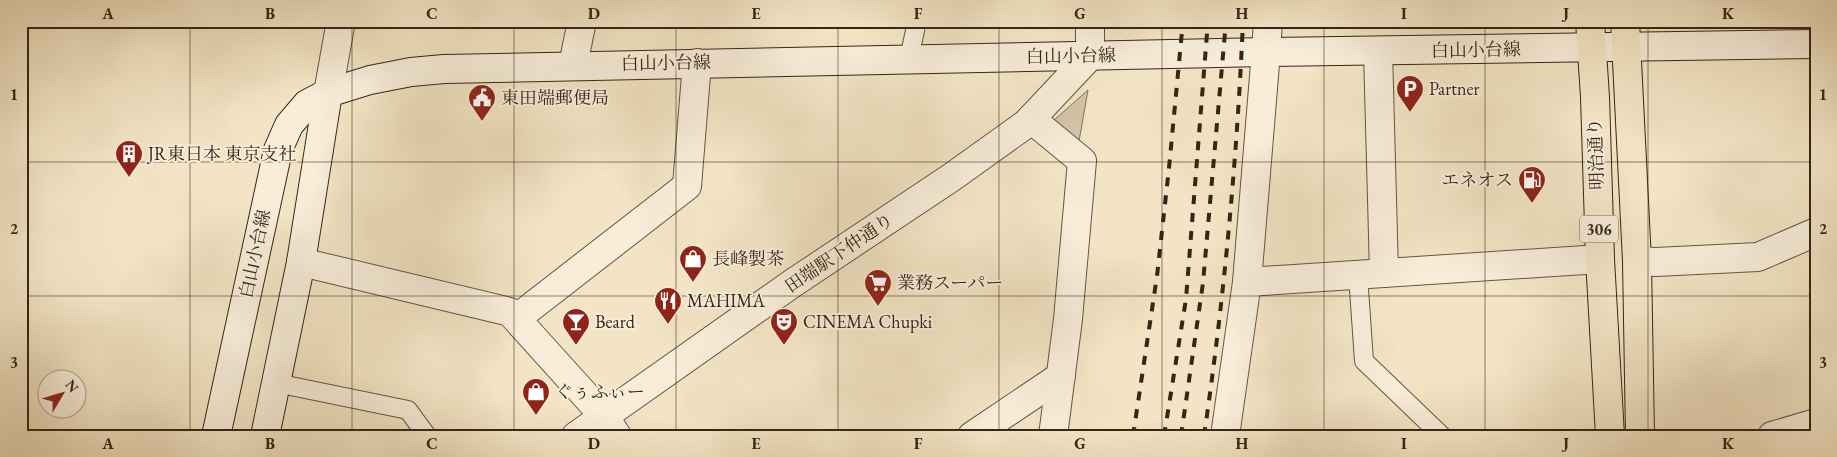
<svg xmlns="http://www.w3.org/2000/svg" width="1837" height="457" font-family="'EB Garamond','Noto Serif JP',serif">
  <rect width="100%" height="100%" fill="#f2e4c4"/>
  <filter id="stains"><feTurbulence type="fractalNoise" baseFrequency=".004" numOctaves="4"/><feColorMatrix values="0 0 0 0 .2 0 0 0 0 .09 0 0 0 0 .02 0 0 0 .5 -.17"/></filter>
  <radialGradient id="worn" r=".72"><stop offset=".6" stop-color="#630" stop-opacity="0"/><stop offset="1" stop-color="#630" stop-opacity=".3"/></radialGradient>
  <!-- green -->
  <path fill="#d2c4a7" stroke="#84745f" d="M 1088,90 L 1078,147 L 1053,121 Z"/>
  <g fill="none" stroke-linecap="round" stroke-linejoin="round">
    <defs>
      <g id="service">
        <path d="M 909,59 L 917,21"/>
        <path d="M 1358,275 L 1364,361 L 1442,436"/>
        <path d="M 276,383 L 408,410 L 427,436"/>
      </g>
      <g id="minor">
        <path d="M 1378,51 L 1384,273"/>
        <path d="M 573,65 L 582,21"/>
        <path d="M 1031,119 L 1082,161 L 1068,319 L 1053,436"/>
        <path d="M 1637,261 L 1656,262 L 1758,257 L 1816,232"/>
        <path d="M 301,262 L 510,312 L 604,416 L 617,436"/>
        <path d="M 1247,282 L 1600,259"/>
        <path d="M 517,318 L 687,186 L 697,63"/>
        <path d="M 972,436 L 1061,376"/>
        <path d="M 1225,436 L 1247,282 L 1266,52"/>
        <path d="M 1772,436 L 1816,423"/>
      </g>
      <g id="tertiary">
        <path d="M 1266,52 L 1268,21"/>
        <path d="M 328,93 L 341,21"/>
        <path d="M 576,436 L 793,283 L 952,177 L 1026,124 L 1090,56 L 1090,21"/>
      </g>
      <g id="secondary">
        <path d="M 216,436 L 278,150 L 289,125 L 307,104 L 328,93 L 370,80 L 411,72 L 444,69 L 1266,52 L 1816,44"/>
        <path d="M 265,436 L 301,262 L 328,93"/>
      </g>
      <g id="primary">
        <path d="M 1590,21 L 1595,97 L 1600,259 L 1610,436"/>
        <path d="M 1625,21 L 1637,261 L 1640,436"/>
      </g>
    </defs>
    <!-- service casing -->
    <use href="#service" stroke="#655542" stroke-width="20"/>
    <!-- minor casing -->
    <use href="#minor" stroke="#655542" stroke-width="30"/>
    <!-- tertiary casing -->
    <use href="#tertiary" stroke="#655542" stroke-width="30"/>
    <!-- secondary casing -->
    <use href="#secondary" stroke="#362517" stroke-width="30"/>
    <!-- primary casing -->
    <use href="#primary" stroke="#362517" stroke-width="30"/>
    <!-- service -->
    <use href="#service" stroke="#f7edd9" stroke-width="18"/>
    <!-- minor -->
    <use href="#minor" stroke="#f7edd9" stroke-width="28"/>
    <!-- tertiary -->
    <use href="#tertiary" stroke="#f7edd9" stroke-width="28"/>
    <!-- secondary -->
    <use href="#secondary" stroke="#f7edd9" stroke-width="28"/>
    <!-- primary -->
    <use href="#primary" stroke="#f2e4c4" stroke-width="28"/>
    <!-- rail -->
    <g stroke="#362517" stroke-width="4" stroke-dasharray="9 9" stroke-linecap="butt">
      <path d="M 1133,436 L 1157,276 L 1169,168 L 1183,21"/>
      <path d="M 1164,436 L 1186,299 L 1208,21"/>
      <path d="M 1181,436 L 1203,283 L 1226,21"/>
      <path d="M 1204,436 C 1224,299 1237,160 1243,21"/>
    </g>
  </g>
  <!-- grid -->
  <path fill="none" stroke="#362517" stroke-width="1" stroke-opacity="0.55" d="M 190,21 L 190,436M 352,21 L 352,436M 514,21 L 514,436M 676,21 L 676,436M 838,21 L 838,436M 999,21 L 999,436M 1162,21 L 1162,436M 1324,21 L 1324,436M 1485,21 L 1485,436M 1648,21 L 1648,436M 21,162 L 1816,162M 21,296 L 1816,296"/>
  <!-- icons -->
  <defs>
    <symbol id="parking-pin" viewBox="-11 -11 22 30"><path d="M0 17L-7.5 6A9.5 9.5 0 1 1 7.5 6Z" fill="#8f2418" stroke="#f7edd9"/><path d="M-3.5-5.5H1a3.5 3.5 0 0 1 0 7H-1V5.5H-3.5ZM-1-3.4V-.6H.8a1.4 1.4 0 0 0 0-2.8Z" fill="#fff"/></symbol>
    <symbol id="civic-pin" viewBox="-11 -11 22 30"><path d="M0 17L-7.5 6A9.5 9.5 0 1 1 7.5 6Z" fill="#8f2418" stroke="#f7edd9"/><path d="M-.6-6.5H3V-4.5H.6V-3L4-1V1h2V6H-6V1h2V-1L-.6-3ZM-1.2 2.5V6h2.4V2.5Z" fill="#fff"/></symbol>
    <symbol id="building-pin" viewBox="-11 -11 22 30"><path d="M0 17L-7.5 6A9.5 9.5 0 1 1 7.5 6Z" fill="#8f2418" stroke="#f7edd9"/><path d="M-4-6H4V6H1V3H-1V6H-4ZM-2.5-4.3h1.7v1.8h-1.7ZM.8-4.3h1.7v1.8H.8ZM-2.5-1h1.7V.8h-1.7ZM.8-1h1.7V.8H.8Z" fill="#fff"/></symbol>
    <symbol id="fuel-pin" viewBox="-11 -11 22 30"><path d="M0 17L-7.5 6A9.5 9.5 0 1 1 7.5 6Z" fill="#8f2418" stroke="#f7edd9"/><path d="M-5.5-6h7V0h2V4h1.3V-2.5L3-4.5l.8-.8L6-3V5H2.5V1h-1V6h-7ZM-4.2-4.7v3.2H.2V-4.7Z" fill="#fff"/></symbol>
    <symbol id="shop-pin" viewBox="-11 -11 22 30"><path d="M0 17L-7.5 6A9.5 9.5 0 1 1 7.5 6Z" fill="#8f2418" stroke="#f7edd9"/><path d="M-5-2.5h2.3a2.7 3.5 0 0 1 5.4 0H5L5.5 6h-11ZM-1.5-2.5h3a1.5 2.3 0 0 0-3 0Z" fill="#fff"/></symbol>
    <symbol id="supermarket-pin" viewBox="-11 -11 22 30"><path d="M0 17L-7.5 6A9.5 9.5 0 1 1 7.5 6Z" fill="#8f2418" stroke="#f7edd9"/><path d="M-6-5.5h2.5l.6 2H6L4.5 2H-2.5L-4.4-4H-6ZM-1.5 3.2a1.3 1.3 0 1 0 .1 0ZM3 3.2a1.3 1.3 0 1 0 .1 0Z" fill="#fff"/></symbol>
    <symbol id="restaurant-pin" viewBox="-11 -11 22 30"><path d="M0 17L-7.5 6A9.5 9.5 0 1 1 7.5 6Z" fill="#8f2418" stroke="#f7edd9"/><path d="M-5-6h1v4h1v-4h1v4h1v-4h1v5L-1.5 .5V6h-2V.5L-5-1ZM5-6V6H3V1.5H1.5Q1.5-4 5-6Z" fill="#fff"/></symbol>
    <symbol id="bar-pin" viewBox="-11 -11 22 30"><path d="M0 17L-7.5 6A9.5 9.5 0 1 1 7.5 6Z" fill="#8f2418" stroke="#f7edd9"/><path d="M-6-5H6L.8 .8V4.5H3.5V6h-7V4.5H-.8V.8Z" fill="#fff"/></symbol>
    <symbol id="theatre-pin" viewBox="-11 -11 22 30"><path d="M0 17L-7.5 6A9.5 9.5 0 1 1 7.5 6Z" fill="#8f2418" stroke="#f7edd9"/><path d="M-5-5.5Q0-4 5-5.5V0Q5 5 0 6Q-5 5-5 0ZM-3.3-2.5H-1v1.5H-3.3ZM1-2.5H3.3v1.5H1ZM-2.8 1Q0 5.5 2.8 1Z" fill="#fff"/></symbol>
  </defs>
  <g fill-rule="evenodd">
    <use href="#parking-pin" x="1394" y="73" width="32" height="43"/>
    <use href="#civic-pin" x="466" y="82" width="32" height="43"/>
    <use href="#building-pin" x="113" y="138" width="32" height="43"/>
    <use href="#fuel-pin" x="1516" y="164" width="32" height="43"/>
    <use href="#shop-pin" x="677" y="243" width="32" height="43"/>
    <use href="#supermarket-pin" x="862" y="267" width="32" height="43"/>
    <use href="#restaurant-pin" x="652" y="285" width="32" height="43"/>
    <use href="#bar-pin" x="560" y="306" width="32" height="43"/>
    <use href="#theatre-pin" x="768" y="306" width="32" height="43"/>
    <use href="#shop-pin" x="520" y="376" width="32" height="43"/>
  </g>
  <g text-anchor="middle" stroke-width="4" stroke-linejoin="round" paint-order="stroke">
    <!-- shield labels -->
    <rect fill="#f7edd9" stroke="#706151" stroke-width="1" x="1580" y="215.5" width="38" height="27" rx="4"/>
    <g font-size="16" font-weight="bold" fill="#362517">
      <text x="1599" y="235">306</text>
    </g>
    <!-- street labels -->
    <g font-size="18" fill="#362517" stroke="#f7edd9">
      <text transform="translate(1476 50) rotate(-1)" y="6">白山小台線</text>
      <text transform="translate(1071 56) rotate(-1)" y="6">白山小台線</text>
      <text transform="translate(666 63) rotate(-1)" y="6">白山小台線</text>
      <text transform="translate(1596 154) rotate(-92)" y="6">明治通り</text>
      <text transform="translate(839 253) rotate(-34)" y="6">田端駅下仲通り</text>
      <text transform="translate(255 254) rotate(-78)" y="6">白山小台線</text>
    </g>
    <!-- poi labels -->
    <g font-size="18" fill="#362517" stroke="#f7edd9" text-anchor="start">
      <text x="1429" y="95">Partner</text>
      <text x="501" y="104">東田端郵便局</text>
      <text x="148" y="160">JR東日本 東京支社</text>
      <text x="1513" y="186" text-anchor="end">エネオス</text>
      <text x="712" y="265">長峰製茶</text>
      <text x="897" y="289">業務スーパー</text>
      <text x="687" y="307">MAHIMA</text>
      <text x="595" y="328">Beard</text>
      <text x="803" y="328">CINEMA Chupki</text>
      <text x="555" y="398">ぐぅふぃー</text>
    </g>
  </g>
  <!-- margin -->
  <rect width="1837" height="457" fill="none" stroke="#f2e4c4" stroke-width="55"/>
  <!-- north arrow -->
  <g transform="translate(62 394) rotate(52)"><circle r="24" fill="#f7edd9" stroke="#aa9d8b"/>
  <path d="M0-4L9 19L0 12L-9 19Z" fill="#8f2418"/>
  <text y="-8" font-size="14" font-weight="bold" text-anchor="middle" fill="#362517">N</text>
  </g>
  <rect x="28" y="28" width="1782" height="402" fill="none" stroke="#362517" stroke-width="2"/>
  <g font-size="16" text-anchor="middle" font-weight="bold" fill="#362517">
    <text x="108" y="19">A</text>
    <text x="270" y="19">B</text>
    <text x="432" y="19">C</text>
    <text x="594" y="19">D</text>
    <text x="756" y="19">E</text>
    <text x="918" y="19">F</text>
    <text x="1080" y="19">G</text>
    <text x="1242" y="19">H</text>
    <text x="1404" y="19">I</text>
    <text x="1566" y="19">J</text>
    <text x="1728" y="19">K</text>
    <text x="14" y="100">1</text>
    <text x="1823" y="100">1</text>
    <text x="14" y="234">2</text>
    <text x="1823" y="234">2</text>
    <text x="14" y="368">3</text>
    <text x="1823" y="368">3</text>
    <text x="108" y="449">A</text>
    <text x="270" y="449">B</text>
    <text x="432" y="449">C</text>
    <text x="594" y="449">D</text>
    <text x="756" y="449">E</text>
    <text x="918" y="449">F</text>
    <text x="1080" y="449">G</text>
    <text x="1242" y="449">H</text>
    <text x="1404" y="449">I</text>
    <text x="1566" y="449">J</text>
    <text x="1728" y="449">K</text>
  </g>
  <rect width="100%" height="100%" filter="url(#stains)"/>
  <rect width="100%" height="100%" fill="url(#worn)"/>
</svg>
